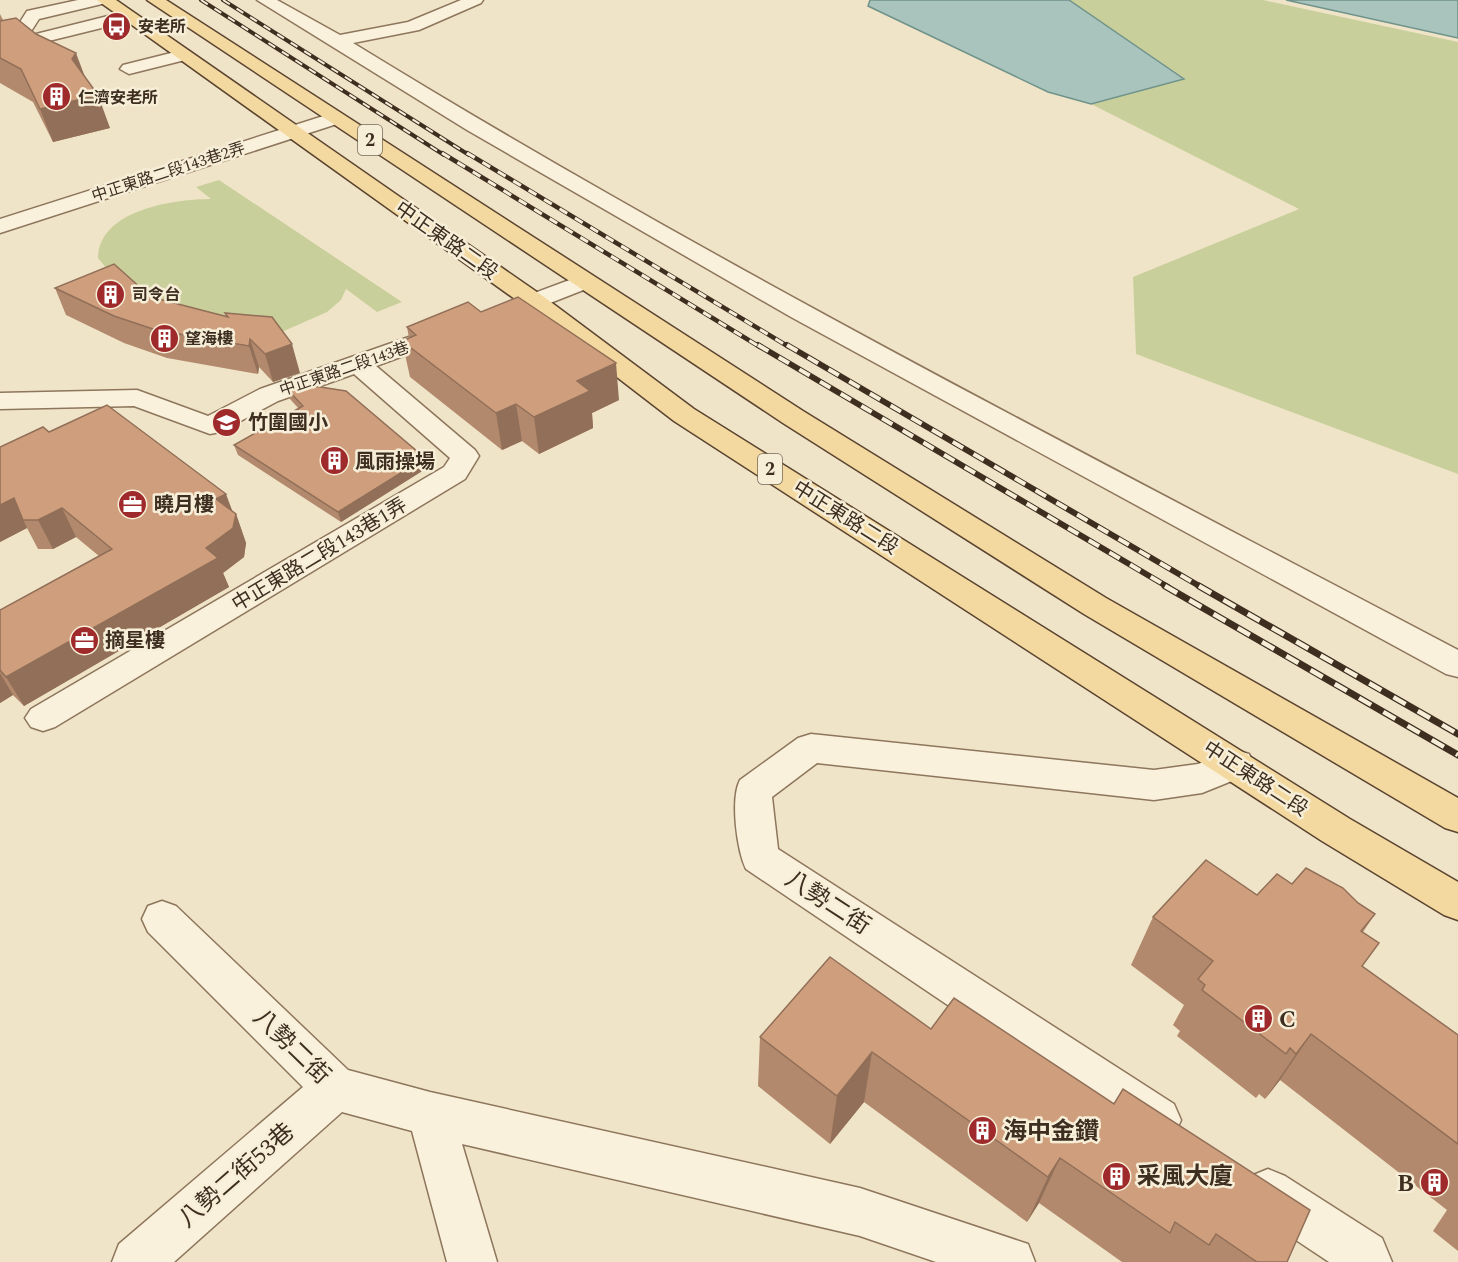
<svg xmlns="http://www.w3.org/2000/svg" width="1458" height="1262" font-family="Spectral,'Noto Sans TC',serif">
  <rect width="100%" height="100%" fill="#f0e4c8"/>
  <!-- green -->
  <g fill="#c9cf9b">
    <path d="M 1069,0 L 1263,0 L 1458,42 L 1458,474 L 1136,354 L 1133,277 L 1299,209 L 1091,104 L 1184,78 Z"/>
    <path d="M 219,180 L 402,302 L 377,312 L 346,289 L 341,300 L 327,312 L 284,331 L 264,336 L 200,333 L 107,269 L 98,258 C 99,210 174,199 211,199 L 196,187 Z"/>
  </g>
  <!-- water -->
  <g fill="#a9c4bc" stroke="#6f938a" stroke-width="1.5">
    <path d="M 870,0 L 1069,0 L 1184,79 L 1091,104 L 1048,92 L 868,6 Z"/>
    <path d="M 1286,0 L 1458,0 L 1458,38 Z"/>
  </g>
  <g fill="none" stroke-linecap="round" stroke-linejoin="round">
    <defs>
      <g id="minor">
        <path d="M 78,0 L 108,0 L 106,3 L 39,19 L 28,36 L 128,11 L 136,16 L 134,20 L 0,53 L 0,35 L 15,30 L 27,11 Z"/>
        <path d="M 257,0 L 277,0 L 340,35 L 408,22 L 461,0 L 483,0 L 481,3 L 419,30 L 353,43 C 711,263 1086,454 1458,650 L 1458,677 L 1446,674 L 791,317 L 467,130 Z"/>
        <path d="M 183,50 L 189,51 L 192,55 L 189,59 L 129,74 L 120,69 L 123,65 Z"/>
        <path d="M 336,112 L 346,118 L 343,122 L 0,233 L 0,219 Z"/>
        <path d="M 583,275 L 591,277 L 595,282 L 591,287 L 512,318 L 503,320 L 494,318 L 491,313 L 494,308 Z"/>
        <path d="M 446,324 L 455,327 L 459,332 L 455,337 L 376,366 L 475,450 L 479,456 L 465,479 L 55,727 L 43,731 L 31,727 L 25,718 L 31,709 L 444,467 L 450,458 L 354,374 L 278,401 L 220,432 L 210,434 L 134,406 L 0,409 L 0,393 L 137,390 L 208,416 L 260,389 Z"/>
        <path d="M 811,734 L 1154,770 L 1198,764 L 1236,750 L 1249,754 L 1254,764 L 1249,774 L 1202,793 L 1154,800 L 817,763 L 772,797 L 778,849 L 1174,1104 L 1181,1120 L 1174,1136 L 1158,1143 L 1142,1136 L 746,869 C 737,850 730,799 740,780 L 798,738 Z"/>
        <path d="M 162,901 L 176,906 L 348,1070 L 430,1092 L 860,1188 L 1028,1244 L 1035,1262 L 936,1262 L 860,1236 L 462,1144 L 497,1262 L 447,1262 L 412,1131 L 342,1112 L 174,1262 L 112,1262 L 119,1244 L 303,1087 L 148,932 L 142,919 L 148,906 Z"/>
        <path d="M 1268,1169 L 1285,1176 L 1382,1238 L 1392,1262 L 1329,1262 L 1251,1210 L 1244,1193 L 1251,1176 Z"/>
      </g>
      <g id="major">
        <path d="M 97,0 L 116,0 L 544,297 L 694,409 L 1350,819 L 1458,882 L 1458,920 L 1444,915 L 1322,841 L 674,421 L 526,307 Z"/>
        <path d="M 147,0 L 166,0 L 803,411 L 1106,598 L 1458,798 L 1458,832 L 1445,828 L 1084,614 L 783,423 Z"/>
      </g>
    </defs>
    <!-- minor casing -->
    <use href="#minor" stroke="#8d765c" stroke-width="3"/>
    <!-- major casing -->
    <use href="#major" stroke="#5b4430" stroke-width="3"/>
    <!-- minor -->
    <use href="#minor" fill="#faf1dc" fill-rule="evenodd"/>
    <!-- major -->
    <use href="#major" fill="#f3d9a0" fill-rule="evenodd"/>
    <defs>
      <g id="rail-far3">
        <path d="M 201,0 L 444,155"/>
        <path d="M 223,0 L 469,155"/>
      </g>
      <g id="rail-far2">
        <path d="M 442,153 L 760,347"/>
        <path d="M 467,153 L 789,347"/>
      </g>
      <g id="rail-far1">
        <path d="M 758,345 L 1168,587"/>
        <path d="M 787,345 L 1201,587"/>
      </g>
      <g id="rail">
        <path d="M 1165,586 L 1458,755"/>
        <path d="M 1199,586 L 1458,734"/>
      </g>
    </defs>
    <!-- rail-far3 casing -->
    <use href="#rail-far3" stroke="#3d2e20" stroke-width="4"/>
    <!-- rail-far2 casing -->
    <use href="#rail-far2" stroke="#3d2e20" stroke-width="4.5"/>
    <!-- rail-far1 casing -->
    <use href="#rail-far1" stroke="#3d2e20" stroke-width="6"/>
    <!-- rail casing -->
    <use href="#rail" stroke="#3d2e20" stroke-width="7"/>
    <!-- rail-far3 -->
    <use href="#rail-far3" stroke="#f7eed8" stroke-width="2" stroke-dasharray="8" stroke-linecap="butt"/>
    <!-- rail-far2 -->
    <use href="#rail-far2" stroke="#f7eed8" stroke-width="3" stroke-dasharray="9" stroke-linecap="butt"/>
    <!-- rail-far1 -->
    <use href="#rail-far1" stroke="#f7eed8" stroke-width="4" stroke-dasharray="12" stroke-linecap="butt"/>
    <!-- rail -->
    <use href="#rail" stroke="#f7eed8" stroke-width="4.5" stroke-dasharray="14" stroke-linecap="butt"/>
  </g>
  <!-- wall -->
  <g fill="#b2896c">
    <path d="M 0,14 L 3,20 L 85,77 L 110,128 L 53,142 L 33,102 L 0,83 Z"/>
    <path d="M 55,288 L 151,297 L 226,316 L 225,313 L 300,373 L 273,382 L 259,367 L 258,374 L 167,358 L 124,343 L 66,315 Z"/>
    <path d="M 481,312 L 619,400 L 592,413 L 593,428 L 539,454 L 522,441 L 502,450 L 410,377 L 402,341 L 409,338 L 407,327 Z"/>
    <path d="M 314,386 L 427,468 L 341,522 L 238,455 L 234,445 L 299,409 L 290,399 L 287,389 Z"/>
    <path d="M 49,432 L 233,512 L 236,514 L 246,543 L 244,557 L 223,573 L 229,587 L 24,706 L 13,695 L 0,703 L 0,610 L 99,556 L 76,537 L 53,549 L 38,549 L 27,528 L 0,542 Z"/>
    <path d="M 1292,884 L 1375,914 L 1363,932 L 1363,967 L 1458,1035 L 1458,1251 L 1433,1231 L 1447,1210 L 1280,1080 L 1265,1099 L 1259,1094 L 1256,1098 L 1177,1036 L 1180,1031 L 1173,1025 L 1184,1005 L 1131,965 L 1153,917 L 1257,895 Z"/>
    <path d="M 931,1029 L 1287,1262 L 1122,1262 L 1039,1203 L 1027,1222 L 864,1102 L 830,1144 L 758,1086 L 760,1037 Z"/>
  </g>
  <!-- shaded-wall -->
  <g fill="#916f58">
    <path d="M 76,53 L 88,85 L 72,59 Z"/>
    <path d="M 98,95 L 110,128 L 53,142 L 40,109 Z"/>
    <path d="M 250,339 L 259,367 L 258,374 L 249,346 Z"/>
    <path d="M 292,344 L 300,373 L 273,382 L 265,354 Z"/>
    <path d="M 616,363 L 619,400 L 592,413 L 593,428 L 539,454 L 534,417 L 577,381 Z"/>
    <path d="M 516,404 L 522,441 L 502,450 L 496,413 Z"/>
    <path d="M 425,458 L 427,468 L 341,522 L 338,512 Z"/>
    <path d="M 226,494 L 235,518 L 236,514 L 246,543 L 244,557 L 223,573 L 229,587 L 24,706 L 6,677 L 206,548 L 216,499 Z"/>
    <path d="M 14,498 L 27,528 L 0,542 L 0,505 Z"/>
    <path d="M 62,508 L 76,537 L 53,549 L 38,520 Z"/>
    <path d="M 0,673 L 13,695 L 0,703 Z"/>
    <path d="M 1311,1034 L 1280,1080 L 1265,1099 L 1296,1054 Z"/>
    <path d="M 872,1052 L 864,1102 L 830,1144 L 837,1096 Z"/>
    <path d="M 1060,1158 L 1039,1203 L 1027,1222 L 1048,1177 Z"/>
  </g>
  <!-- building -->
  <g fill="#cf9f7d" stroke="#916f58" stroke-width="1.5">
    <path d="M 16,18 L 36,34 L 76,53 L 72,59 L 98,95 L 40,109 L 21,69 L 0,58 L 0,21 Z"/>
    <path d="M 114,264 L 151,297 L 228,317 L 225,313 L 272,317 L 292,344 L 265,354 L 250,339 L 249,346 L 156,330 L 114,316 L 55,288 Z"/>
    <path d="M 518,297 L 616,363 L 577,381 L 590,391 L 534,417 L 516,404 L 496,413 L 402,341 L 416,335 L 407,327 L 468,302 L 481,312 Z"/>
    <path d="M 310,381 L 314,386 L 346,391 L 425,458 L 338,512 L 234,445 L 303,406 L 287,389 Z"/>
    <path d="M 107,405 L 226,494 L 216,499 L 236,514 L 233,528 L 206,548 L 218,558 L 6,677 L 0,670 L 0,610 L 112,549 L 62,508 L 38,520 L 23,520 L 14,498 L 0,505 L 0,447 L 43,427 L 49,432 Z"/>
    <path d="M 1206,860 L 1257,895 L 1277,874 L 1292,884 L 1306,868 L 1343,888 L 1358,903 L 1375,914 L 1361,931 L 1379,943 L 1362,966 L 1458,1035 L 1458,1144 L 1311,1034 L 1296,1054 L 1290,1048 L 1286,1054 L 1202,990 L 1205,985 L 1198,979 L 1213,961 L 1153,917 Z"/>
    <path d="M 830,957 L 931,1029 L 954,998 L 1114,1104 L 1123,1089 L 1310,1210 L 1287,1262 L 1257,1262 L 1216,1234 L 1209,1245 L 1175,1222 L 1170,1233 L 1060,1158 L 1048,1177 L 872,1052 L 837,1096 L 760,1037 Z"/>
  </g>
  <!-- icons -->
  <defs>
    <symbol id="bus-disc" viewBox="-11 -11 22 22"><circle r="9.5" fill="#9e2a2b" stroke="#f7eed8"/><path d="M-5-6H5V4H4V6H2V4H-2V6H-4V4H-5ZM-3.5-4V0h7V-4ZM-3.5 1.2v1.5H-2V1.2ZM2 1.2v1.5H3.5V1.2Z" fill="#fff"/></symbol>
    <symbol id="building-disc" viewBox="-11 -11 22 22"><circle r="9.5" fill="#9e2a2b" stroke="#f7eed8"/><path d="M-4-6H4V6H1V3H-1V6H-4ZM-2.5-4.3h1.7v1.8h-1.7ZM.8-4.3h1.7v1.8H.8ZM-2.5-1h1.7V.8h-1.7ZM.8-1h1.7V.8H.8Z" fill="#fff"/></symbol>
    <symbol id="school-disc" viewBox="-11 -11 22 22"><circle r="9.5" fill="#9e2a2b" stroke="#f7eed8"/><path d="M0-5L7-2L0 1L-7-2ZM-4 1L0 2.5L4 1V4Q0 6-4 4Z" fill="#fff"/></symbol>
    <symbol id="office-disc" viewBox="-11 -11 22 22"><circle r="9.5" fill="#9e2a2b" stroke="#f7eed8"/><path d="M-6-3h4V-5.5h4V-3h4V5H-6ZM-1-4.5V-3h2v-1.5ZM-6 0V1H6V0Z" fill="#fff"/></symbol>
  </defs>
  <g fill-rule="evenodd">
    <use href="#bus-disc" x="100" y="10" width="33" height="33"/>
    <use href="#building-disc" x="40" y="80" width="33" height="33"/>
    <use href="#building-disc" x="94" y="278" width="33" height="33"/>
    <use href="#building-disc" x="148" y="322" width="33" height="33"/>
    <use href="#school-disc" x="210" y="406" width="33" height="33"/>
    <use href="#building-disc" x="318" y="444" width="33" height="33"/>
    <use href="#office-disc" x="116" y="488" width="33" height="33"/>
    <use href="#office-disc" x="68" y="624" width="33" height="33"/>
    <use href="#building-disc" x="1242" y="1002" width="33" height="33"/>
    <use href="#building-disc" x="966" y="1114" width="33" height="33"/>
    <use href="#building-disc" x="1100" y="1160" width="33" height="33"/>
    <use href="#building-disc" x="1418" y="1166" width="33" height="33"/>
  </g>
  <g text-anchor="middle" stroke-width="5" stroke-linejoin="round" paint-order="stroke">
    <!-- far-poi labels -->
    <g font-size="16" font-weight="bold" fill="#3d2e20" stroke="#f7eed8" text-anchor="start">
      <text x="138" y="32">安老所</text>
      <text x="78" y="103">仁濟安老所</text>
      <text x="132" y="300">司令台</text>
      <text x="185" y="344">望海樓</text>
    </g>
    <!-- far-street labels -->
    <g font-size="16" fill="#3d2e20" stroke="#f7eed8">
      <text transform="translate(168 171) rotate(-18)" y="6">中正東路二段143巷2弄</text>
      <text transform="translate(344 368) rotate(-19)" y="6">中正東路二段143巷</text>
    </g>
    <!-- shield labels -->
    <g fill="#f7eed8" stroke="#756857" stroke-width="1.5">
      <rect x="358" y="125" width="24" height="30" rx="4.5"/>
      <rect x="758" y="454" width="24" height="30" rx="4.5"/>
    </g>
    <g font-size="18" font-weight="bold" fill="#3d2e20">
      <text x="370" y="146">2</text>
      <text x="770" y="475">2</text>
    </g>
    <!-- street labels -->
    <g font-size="20" fill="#3d2e20" stroke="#f7eed8">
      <text transform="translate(447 240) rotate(35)" y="7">中正東路二段</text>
      <text transform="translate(846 517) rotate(32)" y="7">中正東路二段</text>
      <text transform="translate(319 554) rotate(-31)" y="7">中正東路二段143巷1弄</text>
      <text transform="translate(1256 778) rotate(33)" y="7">中正東路二段</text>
    </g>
    <!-- poi labels -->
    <g font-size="20" font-weight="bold" fill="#3d2e20" stroke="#f7eed8" text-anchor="start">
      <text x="248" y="429">竹圍國小</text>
      <text x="355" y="468">風雨操場</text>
      <text x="154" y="511">曉月樓</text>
      <text x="105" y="647">摘星樓</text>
    </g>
    <!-- near-street labels -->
    <g font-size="24" fill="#3d2e20" stroke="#f7eed8">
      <text transform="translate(828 902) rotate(33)" y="8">八勢二街</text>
      <text transform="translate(292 1046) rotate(44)" y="8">八勢二街</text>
      <text transform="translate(236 1175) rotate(-41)" y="8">八勢二街53巷</text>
    </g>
    <!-- near-poi labels -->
    <g font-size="24" font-weight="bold" fill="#3d2e20" stroke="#f7eed8" text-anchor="start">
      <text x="1279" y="1027">C</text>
      <text x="1003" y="1139">海中金鑽</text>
      <text x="1137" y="1184">采風大廈</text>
      <text x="1414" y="1191" text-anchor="end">B</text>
    </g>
  </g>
</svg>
